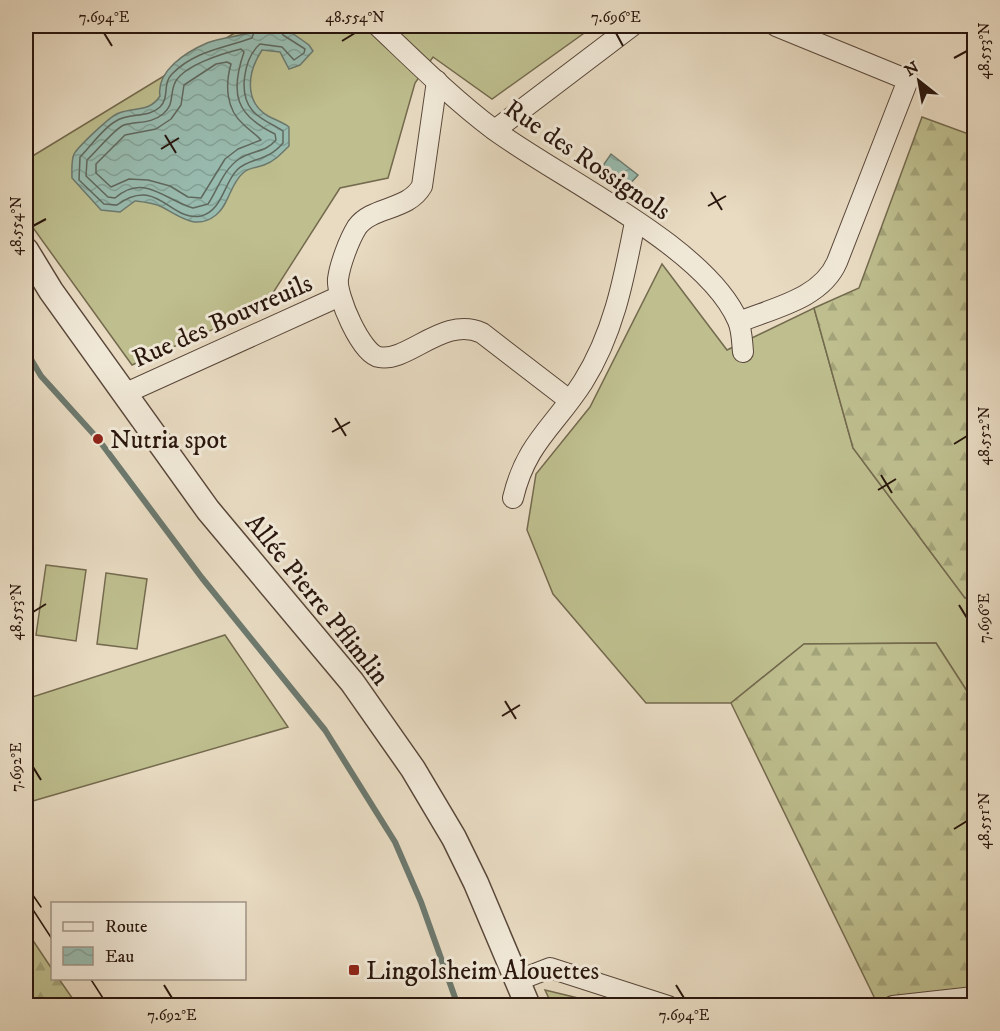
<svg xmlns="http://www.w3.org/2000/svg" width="1000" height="1031" font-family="'IM FELL DW Pica',serif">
  <defs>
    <pattern id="forest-firs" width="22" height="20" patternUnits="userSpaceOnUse" patternTransform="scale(1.5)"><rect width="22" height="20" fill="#bebe8e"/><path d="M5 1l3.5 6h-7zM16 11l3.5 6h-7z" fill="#a3a379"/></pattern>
    <pattern id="water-waves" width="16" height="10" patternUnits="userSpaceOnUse" patternTransform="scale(1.5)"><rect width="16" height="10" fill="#98bbaf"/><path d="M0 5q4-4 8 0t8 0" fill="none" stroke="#83a095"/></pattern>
  </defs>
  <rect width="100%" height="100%" fill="#e8dbc2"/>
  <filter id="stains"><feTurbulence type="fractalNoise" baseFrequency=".00333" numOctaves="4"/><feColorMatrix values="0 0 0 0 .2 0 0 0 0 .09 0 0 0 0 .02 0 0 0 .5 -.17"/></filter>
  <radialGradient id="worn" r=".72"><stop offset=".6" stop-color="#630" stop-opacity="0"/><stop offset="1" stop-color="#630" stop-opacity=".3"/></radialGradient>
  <!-- grass -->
  <g fill="#bebe8e" stroke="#746a4e" stroke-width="1.5">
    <path d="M 246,26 L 594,26 L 492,99 L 433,57 L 415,83 L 388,178 L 340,188 L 264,307 L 132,365 L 26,218 L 26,160 Z"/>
    <path d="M 662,264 L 727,350 L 814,308 L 853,448 L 965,598 L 974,592 L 974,702 L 936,643 L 804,644 L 731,703 L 646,703 L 553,594 L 527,530 L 536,474 L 590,407 Z"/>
    <path d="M 46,565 L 86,570 L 76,641 L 36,635 Z"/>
    <path d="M 106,573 L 147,579 L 137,649 L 97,644 Z"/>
    <path d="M 225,635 L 288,727 L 26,803 L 26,699 Z"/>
    <path d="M 545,990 L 607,1005 L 552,1005 Z"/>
  </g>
  <!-- forest -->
  <g fill="url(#forest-firs)" stroke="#746a4e" stroke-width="1.5">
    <path d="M 922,117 L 974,136 L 974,592 L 965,598 L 853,448 L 814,308 L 859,288 Z"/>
    <path d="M 936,643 L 974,702 L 974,1005 L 878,1005 L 731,703 L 804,644 Z"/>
    <path d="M 26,930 L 52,969 L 52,978 L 59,979 L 77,1005 L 26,1005 Z"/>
  </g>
  <!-- water -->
  <g fill="url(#water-waves)" stroke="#6c796e" stroke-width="1.5">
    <path d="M 250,26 L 282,26 L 309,45 L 313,51 L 300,65 L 289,69 L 280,52 L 262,50 C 248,71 243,101 268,116 C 275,120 283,122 289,127 L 289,146 C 282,153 275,161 264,165 C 257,168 249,167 243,173 C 230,184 229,205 216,215 C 196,231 179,216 162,207 C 154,203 144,202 135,201 L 120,212 L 101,210 L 72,178 C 72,171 71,161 74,154 C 78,147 111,115 119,113 C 135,107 150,112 160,96 C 156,71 186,52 207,43 C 220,38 235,37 249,33 Z"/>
    <path d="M 611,154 L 638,175 L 627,187 L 600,170 Z"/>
  </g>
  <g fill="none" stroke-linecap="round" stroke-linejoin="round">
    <!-- shore -->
    <g stroke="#60685e" stroke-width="1.5">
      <path d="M 256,26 L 252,38 C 224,48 194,51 172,74 C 162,84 170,97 160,107 C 147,119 130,112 116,121 C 103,128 91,146 80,157 L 79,180 L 104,204 L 117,205 C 157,175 170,222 201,216 C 222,211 224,183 237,170 C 250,157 266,163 283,143 L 283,131 C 273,124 260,120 252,110 C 238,93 244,58 260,44 L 282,47 L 294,60 L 304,53 L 305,49 L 283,35 L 278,26"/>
      <path d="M 241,49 L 244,52 C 230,93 235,115 275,134 L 276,140 C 265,153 252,150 239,159 C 223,170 218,189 208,204 L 193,208 C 166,201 144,172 115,198 L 108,197 L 86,176 L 87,160 C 95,153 115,128 124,125 C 138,121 151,124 163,114 C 174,105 170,96 174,85 C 180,66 224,53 241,49 Z"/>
      <path d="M 227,62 L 231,64 C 225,85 226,109 243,124 C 249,130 257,135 261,140 L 238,149 L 225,159 L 201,198 L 188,197 L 170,186 L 148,180 L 129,179 L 111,187 L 96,173 L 96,164 L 125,135 L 156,129 L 171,119 L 181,105 L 184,85 L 216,64 Z"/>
    </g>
    <!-- stream -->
    <path stroke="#6c796e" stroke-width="6" d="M 26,351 L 41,376 L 98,439 L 202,578 L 325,730 L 395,842 L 421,902 L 458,1006"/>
    <defs>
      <g id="minor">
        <path d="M 378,26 C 415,61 452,98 493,129 C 559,178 707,247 738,321 C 742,330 742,342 743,352"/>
        <path d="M 437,81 L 422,186 C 408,211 372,206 357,227 C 349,240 340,264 338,279 C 336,295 361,354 379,357 C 408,363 444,315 482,333 L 569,400"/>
        <path d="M 495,130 L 632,26"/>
        <path d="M 739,322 C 773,308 821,299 837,262 L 908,80 L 776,26"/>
        <path d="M 126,393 L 340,296"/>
        <path d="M 513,498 C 526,443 554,427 583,382 C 614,333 624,278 635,222"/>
        <path d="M 519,980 L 550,968 L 668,1006"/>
        <path d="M 893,1006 L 974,997"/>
      </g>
      <path id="tertiary" d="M 26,250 L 51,291 L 208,510 L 352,682 L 413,769 L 454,838 L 476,883 L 528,1006"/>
    </defs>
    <!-- minor casing -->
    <use href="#minor" stroke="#59473a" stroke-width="22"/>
    <!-- tertiary casing -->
    <use href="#tertiary" stroke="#59473a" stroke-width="27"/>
    <!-- minor -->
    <use href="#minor" stroke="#f0e8d7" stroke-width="20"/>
    <!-- tertiary -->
    <use href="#tertiary" stroke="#f0e8d7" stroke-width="24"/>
    <!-- tram -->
    <g stroke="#29160d" stroke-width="1.5">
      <path d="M 26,885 L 41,907"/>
      <path d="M 26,899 L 52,939"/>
      <path d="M 90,978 L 108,1006"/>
    </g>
  </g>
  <!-- ticks -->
  <path fill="none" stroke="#29160d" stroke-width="2" d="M 104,33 L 112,46M 616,33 L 623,46M 342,41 L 355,33M 954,58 L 967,51M 165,135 L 176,153M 161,149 L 179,138M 711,192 L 722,210M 708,206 L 726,196M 33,226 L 46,219M 335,418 L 346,436M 332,432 L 350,422M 954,444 L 967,436M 881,475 L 892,493M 878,490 L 896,479M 959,605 L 967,618M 33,612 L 46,604M 505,701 L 516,719M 502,716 L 520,705M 33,767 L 41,780M 954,829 L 967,821M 164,985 L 172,998M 676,985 L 684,998"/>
  <!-- markers -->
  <g fill="#8f2418" stroke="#f0e8d7" stroke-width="2">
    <circle cx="98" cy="439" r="6"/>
    <rect x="348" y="964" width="12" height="12" rx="3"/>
  </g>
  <g text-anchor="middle" stroke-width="6" stroke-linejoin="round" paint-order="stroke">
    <!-- street labels -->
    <g font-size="26" fill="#29160d" stroke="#f0e8d7">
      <text transform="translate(588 159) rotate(34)" y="9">Rue des Rossignols</text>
      <text transform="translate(222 320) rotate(-24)" y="9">Rue des Bouvreuils</text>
      <text transform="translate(318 599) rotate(51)" y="9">Allée Pierre Pflimlin</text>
    </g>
    <!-- poi labels -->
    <g font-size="26" fill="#29160d" stroke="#f0e8d7" text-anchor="start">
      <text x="110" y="448">Nutria spot</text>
      <text x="366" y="979">Lingolsheim Alouettes</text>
    </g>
  </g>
  <!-- margin -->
  <rect width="1000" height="1031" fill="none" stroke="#e8dbc2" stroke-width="66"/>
  <!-- legend -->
  <rect x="51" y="902" width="195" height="78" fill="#f0e8d7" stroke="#a09486" stroke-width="1.5"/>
  <rect x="63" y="922" width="30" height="9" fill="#f0e8d7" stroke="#a09486" stroke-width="1.5"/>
  <text x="105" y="932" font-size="18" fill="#29160d">Route</text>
  <rect x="63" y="947" width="30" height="18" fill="url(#water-waves)" stroke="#a09486" stroke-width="1.5"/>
  <text x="105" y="962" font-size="18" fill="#29160d">Eau</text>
  <!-- north arrow -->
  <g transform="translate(919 81) rotate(329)" stroke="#f0e8d7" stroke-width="4.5" paint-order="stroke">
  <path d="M0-4.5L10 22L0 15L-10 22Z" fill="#29160d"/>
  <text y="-9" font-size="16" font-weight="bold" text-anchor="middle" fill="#29160d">N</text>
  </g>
  <rect x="33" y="33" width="934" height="965" fill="none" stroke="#29160d" stroke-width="2"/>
  <g font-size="15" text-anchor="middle" fill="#29160d">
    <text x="104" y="22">7.694°E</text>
    <text x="355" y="22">48.554°N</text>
    <text x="616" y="22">7.696°E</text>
    <text transform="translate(984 51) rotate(-90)" y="5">48.553°N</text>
    <text transform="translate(16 226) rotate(-90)" y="5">48.554°N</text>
    <text transform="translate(984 436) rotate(-90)" y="5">48.552°N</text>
    <text transform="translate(16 612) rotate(-90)" y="5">48.553°N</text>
    <text transform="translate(984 618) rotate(-90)" y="5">7.696°E</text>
    <text transform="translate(16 767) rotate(-90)" y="5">7.692°E</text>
    <text transform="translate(984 821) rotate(-90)" y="5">48.551°N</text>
    <text x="172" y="1020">7.692°E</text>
    <text x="684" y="1020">7.694°E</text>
  </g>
  <rect width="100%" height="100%" filter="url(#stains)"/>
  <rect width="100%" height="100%" fill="url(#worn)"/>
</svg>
